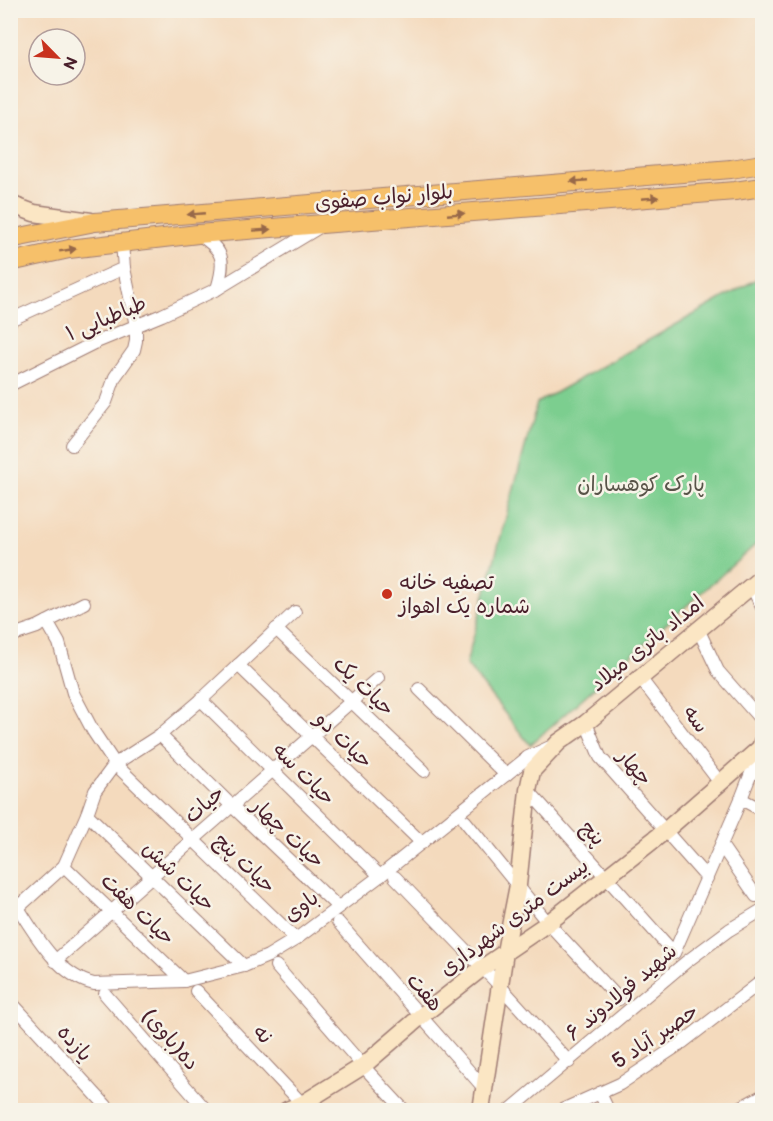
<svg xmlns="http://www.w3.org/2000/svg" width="773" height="1121" font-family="'Balsamiq Sans','Playpen Sans Arabic',sans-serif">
  <rect width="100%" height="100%" fill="#f7f3e8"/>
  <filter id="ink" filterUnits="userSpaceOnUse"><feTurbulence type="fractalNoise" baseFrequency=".0167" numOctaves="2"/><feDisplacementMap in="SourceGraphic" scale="12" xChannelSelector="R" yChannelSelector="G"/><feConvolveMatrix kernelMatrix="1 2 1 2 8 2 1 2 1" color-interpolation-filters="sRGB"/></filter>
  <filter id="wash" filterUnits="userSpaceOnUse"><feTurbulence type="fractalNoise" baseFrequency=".008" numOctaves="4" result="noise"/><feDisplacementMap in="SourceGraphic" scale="24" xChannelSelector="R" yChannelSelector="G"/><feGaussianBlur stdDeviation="1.35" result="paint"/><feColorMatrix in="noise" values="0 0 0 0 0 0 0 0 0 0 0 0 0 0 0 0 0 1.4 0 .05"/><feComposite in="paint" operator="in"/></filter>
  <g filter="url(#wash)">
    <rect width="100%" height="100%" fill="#f4dabd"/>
    <!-- park -->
    <path fill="#7cce8f" stroke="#63765d" stroke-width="1.5" d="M 762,276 L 762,539 L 530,745 L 466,664 L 537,403 Z"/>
  </g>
  <g filter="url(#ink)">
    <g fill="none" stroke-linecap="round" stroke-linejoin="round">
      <defs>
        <g id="street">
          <path d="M 198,234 C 224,250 226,260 217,289"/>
          <path d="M 10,320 L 124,268 L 122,243"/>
          <path d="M 10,385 L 94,343 L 162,315 L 217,289 L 321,226"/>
          <path d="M 72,445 L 106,402 L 115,377 L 134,350 L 136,341 L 136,326 L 124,268"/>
          <path d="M 752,587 L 762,607"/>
          <path d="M 47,622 L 59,643 L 73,693 L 93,731 L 115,764 L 296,939"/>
          <path d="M 276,629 L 424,771"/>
          <path d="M 699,631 L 718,671 L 762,721"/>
          <path d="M 10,636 L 37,627 L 84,603"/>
          <path d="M 238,665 L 422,843"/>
          <path d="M 640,678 L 721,784"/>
          <path d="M 419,689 L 506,775"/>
          <path d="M 201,700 L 380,876"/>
          <path d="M 586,723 L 600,757 L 707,878"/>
          <path d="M 160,735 L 232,806 L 338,907"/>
          <path d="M 528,790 L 674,953 L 741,799 L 760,750"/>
          <path d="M 741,799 L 762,810"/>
          <path d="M 87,814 L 244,966"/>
          <path d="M 465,821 L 548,923 L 619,999"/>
          <path d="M 721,845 L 756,896"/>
          <path d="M 64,866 L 184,981"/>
          <path d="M 395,877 L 500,986 L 569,1062"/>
          <path d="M 10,895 C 31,927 55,975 94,984 L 184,981 L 244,966 L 268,956 L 296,939 L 380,876 L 528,757 L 550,747"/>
          <path d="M 10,915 L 64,866 L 87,814 L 95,791 L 115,764 L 160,735 L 201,700 L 295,612"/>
          <path d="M 338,922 L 483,1087"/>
          <path d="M 55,961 L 378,678"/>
          <path d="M 276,966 L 363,1066 L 404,1110"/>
          <path d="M 196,991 L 308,1110"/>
          <path d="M 105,994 L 206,1110"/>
          <path d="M 10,1001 L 110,1110"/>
          <path d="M 600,1093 L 608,1110"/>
          <path d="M 510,1110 L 686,962 L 729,930 L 762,910"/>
          <path d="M 562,1110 L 620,1084 L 683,1042 L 762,981"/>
          <path d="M 736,1110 L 762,1096"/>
        </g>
        <g id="secondary">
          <path d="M 10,204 L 34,213 L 91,221"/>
          <path d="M 287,1110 L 302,1104 L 363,1066 L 420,1017 L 482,968 L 548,923 L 665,831 L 760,748 L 762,742"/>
          <path d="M 481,1110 L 505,952 L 518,885 L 528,790 L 532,771 L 559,742 L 586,723 L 762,577"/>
        </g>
        <g id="primary">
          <path d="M 10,239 L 95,222 L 731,169 L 762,164"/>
          <path d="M 10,262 L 69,249 L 198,234 L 735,191 L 762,187"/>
        </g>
      </defs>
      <!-- street casing -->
      <use href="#street" stroke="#9f7c74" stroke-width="14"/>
      <!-- secondary casing -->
      <use href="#secondary" stroke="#9f7c74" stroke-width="19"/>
      <!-- primary casing -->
      <use href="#primary" stroke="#9f7c74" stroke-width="20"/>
      <!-- street -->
      <use href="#street" stroke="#fff" stroke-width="12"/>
      <!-- secondary -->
      <use href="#secondary" stroke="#fbe6c4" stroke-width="16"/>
      <!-- primary -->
      <use href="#primary" stroke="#f6c06b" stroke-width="18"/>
    </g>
    <!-- one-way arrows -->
    <defs><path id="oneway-solid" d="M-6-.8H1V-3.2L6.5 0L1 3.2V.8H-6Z" transform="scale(1.5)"/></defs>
    <g fill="#976748">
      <use href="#oneway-solid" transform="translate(579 181) rotate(175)"/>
      <use href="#oneway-solid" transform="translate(650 198) rotate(-5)"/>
      <use href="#oneway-solid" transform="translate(196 214) rotate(175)"/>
      <use href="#oneway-solid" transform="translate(456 214) rotate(-5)"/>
      <use href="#oneway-solid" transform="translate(262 230) rotate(-4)"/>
      <use href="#oneway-solid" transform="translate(68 250) rotate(-9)"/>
    </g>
  </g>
  <!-- markers -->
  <circle fill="#c8321e" stroke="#f7f3e8" stroke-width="2" cx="387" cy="594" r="6"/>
  <g text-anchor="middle" stroke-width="5" stroke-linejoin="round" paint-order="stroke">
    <!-- street labels -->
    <g font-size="21" fill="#4a1f2b" stroke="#f7f3e8">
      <text transform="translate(384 197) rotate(-5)" y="7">بلوار نواب صفوی</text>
      <text transform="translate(106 318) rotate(-23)" y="7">طباطبایی ۱</text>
      <text transform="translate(647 643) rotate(-39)" y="7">امداد باتری میلاد</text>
      <text transform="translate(364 686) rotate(44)" y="7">حیات یک</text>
      <text transform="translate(696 719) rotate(53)" y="7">سه</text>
      <text transform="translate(344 740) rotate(44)" y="7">حیات دو</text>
      <text transform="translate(635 767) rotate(49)" y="7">چهار</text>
      <text transform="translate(304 774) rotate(45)" y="7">حیات سه</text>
      <text transform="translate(204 804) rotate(-41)" y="7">حیات</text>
      <text transform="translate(288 833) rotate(43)" y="7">حیات چهار</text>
      <text transform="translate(593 833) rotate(48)" y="7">پنج</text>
      <text transform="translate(245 863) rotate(44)" y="7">حیات پنج</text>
      <text transform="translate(179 876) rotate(44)" y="7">حیات شش</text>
      <text transform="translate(301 906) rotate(-37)" y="7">باوی</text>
      <text transform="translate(138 909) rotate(44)" y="7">حیات هفت</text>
      <text transform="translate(514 917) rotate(-37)" y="7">بیست متری شهرداری</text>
      <text transform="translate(425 992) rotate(49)" y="7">هفت</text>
      <text transform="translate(621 992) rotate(-40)" y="7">شهید فولادوند ۶</text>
      <text transform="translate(263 1034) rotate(47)" y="7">نه</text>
      <text transform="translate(655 1036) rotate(-34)" y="7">حصیر آباد 5</text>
      <text transform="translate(171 1039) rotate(49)" y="7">ده(باوی)</text>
      <text transform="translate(75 1043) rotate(48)" y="7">یازده</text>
    </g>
    <!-- park labels -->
    <g font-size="21" fill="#595449" stroke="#f7f3e8">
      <text x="641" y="491">پارک کوهساران</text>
    </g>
    <!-- poi labels -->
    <g font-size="21" fill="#4a1f2b" stroke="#f7f3e8" text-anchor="start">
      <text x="399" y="589">تصفیه خانه<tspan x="399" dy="24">شماره یک اهواز</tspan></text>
    </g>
  </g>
  <!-- margin -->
  <rect width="773" height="1121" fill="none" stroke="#f7f3e8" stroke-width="36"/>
  <!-- north arrow -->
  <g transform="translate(57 57) rotate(115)"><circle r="28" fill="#f7f3e8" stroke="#b29e9c" stroke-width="1.5"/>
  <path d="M0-4.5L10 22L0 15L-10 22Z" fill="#c8321e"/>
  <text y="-9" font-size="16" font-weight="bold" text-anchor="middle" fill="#4a1f2b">N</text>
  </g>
</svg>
